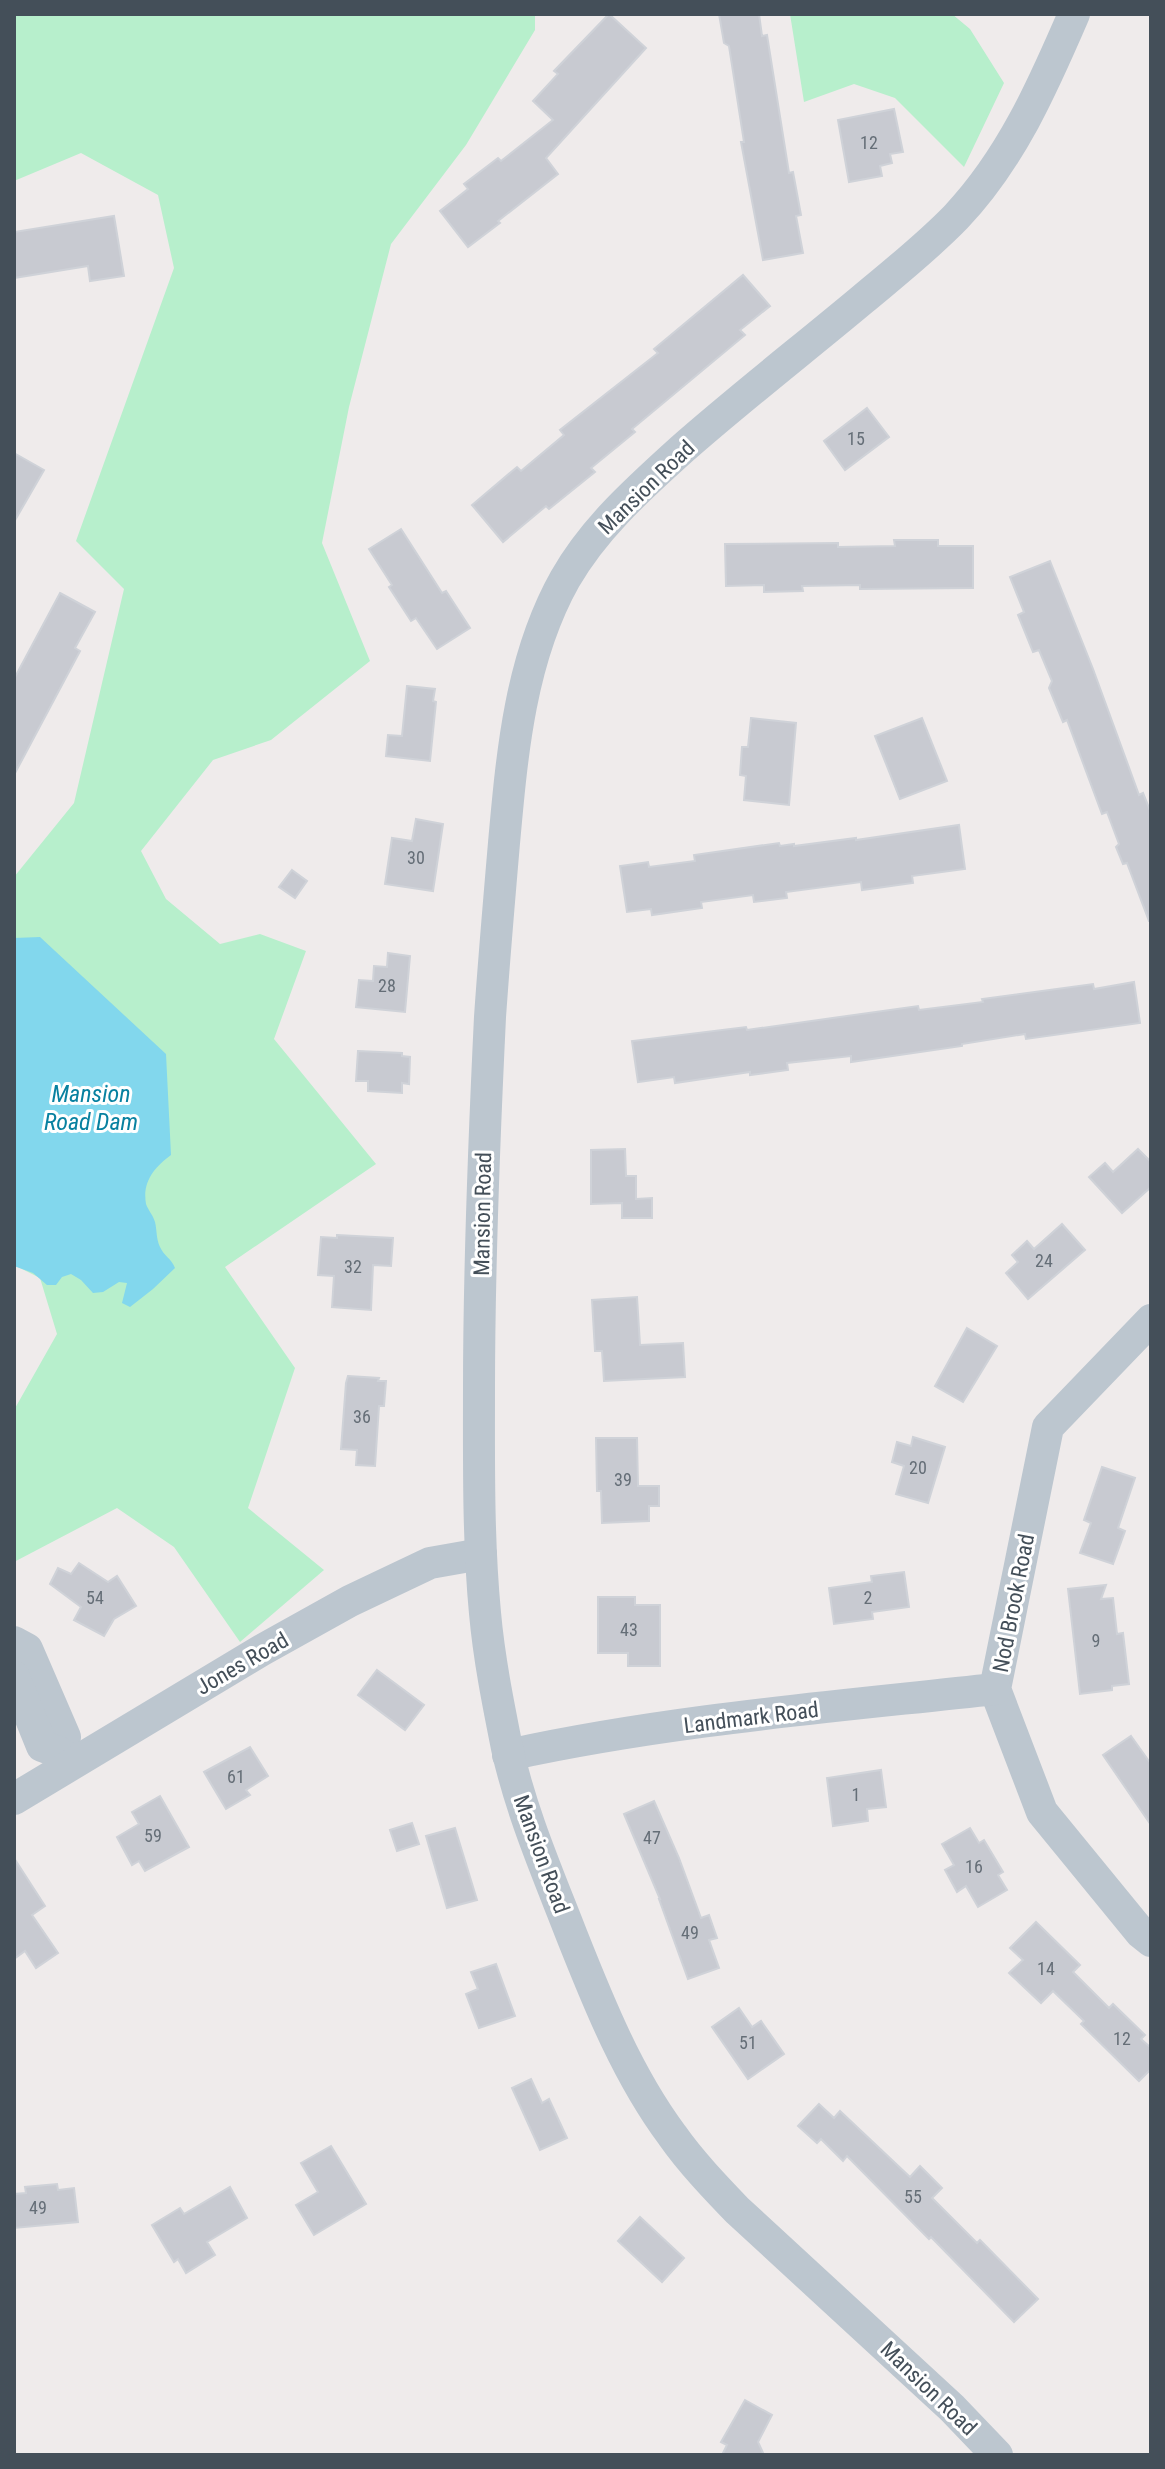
<svg xmlns="http://www.w3.org/2000/svg" width="1165" height="2469" font-family="'Roboto Condensed',sans-serif">
  <rect width="100%" height="100%" fill="#efebeb"/>
  <!-- green -->
  <g fill="#b7efcc">
    <path d="M 14,14 L 535,14 L 535,30 L 466,145 L 391,244 L 349,407 L 322,543 L 370,661 L 271,740 L 213,760 L 141,851 L 166,899 L 220,944 L 260,934 L 306,951 L 274,1039 L 376,1164 L 225,1267 L 295,1368 L 248,1508 L 324,1570 L 240,1642 L 174,1547 L 117,1508 L 14,1562 L 14,1410 L 57,1334 L 40,1278 L 14,1265 L 14,877 L 74,803 L 124,589 L 76,541 L 174,268 L 158,195 L 81,153 L 14,181 Z"/>
    <path d="M 790,14 L 952,14 L 970,29 L 1004,83 L 964,167 L 895,98 L 854,84 L 804,102 Z"/>
  </g>
  <!-- water -->
  <path fill="#82d7ed" d="M 40,937 L 166,1054 L 171,1155 C 155,1167 142,1181 146,1204 C 148,1210 153,1215 155,1222 C 157,1230 156,1239 160,1247 C 164,1256 171,1258 175,1268 L 153,1289 L 130,1307 L 122,1303 L 127,1283 L 119,1282 L 103,1292 L 93,1293 L 81,1280 L 71,1274 L 62,1277 L 56,1285 L 47,1285 L 33,1273 L 14,1266 L 14,938 Z"/>
  <!-- building -->
  <g fill="#c8cad1" stroke="#cfd2d8" stroke-width="2">
    <path d="M 609,14 L 646,48 L 546,158 L 558,174 L 498,221 L 500,223 L 468,247 L 440,211 L 468,189 L 464,184 L 498,158 L 501,161 L 553,120 L 533,101 L 558,74 L 554,71 Z"/>
    <path d="M 719,14 L 759,14 L 762,36 L 767,35 L 789,173 L 793,172 L 801,215 L 796,216 L 803,253 L 763,260 L 741,142 L 744,142 L 729,46 L 724,43 Z"/>
    <path d="M 894,109 L 903,152 L 890,154 L 892,163 L 880,166 L 882,176 L 849,182 L 838,120 Z"/>
    <path d="M 114,216 L 124,276 L 90,281 L 88,266 L 14,278 L 14,232 Z"/>
    <path d="M 743,275 L 770,306 L 740,330 L 745,335 L 632,429 L 635,432 L 591,468 L 595,472 L 549,509 L 546,506 L 503,542 L 472,505 L 517,467 L 521,471 L 564,435 L 560,430 L 658,353 L 654,349 Z"/>
    <path d="M 867,408 L 889,437 L 845,470 L 824,441 Z"/>
    <path d="M 14,453 L 44,470 L 14,522 Z"/>
    <path d="M 401,529 L 442,593 L 446,591 L 470,628 L 437,649 L 416,618 L 411,621 L 389,587 L 392,585 L 369,549 Z"/>
    <path d="M 894,540 L 938,540 L 938,546 L 973,546 L 973,588 L 860,589 L 860,585 L 802,586 L 803,591 L 764,592 L 764,585 L 726,586 L 725,544 L 838,543 L 838,547 L 895,546 Z"/>
    <path d="M 1050,561 L 1093,669 L 1139,795 L 1143,793 L 1151,813 L 1151,921 L 1149,921 L 1127,863 L 1123,864 L 1116,847 L 1119,844 L 1107,812 L 1102,814 L 1067,720 L 1063,722 L 1049,688 L 1052,681 L 1039,650 L 1033,652 L 1018,615 L 1024,612 L 1010,577 Z"/>
    <path d="M 60,593 L 95,612 L 75,648 L 80,651 L 14,775 L 14,679 Z"/>
    <path d="M 407,686 L 435,689 L 433,701 L 436,702 L 430,761 L 386,756 L 388,735 L 402,736 Z"/>
    <path d="M 751,718 L 796,723 L 789,805 L 744,800 L 746,776 L 740,775 L 742,747 L 748,747 Z"/>
    <path d="M 922,718 L 947,781 L 900,799 L 875,736 Z"/>
    <path d="M 416,819 L 443,824 L 433,891 L 385,884 L 392,838 L 412,841 Z"/>
    <path d="M 959,825 L 965,869 L 912,876 L 913,883 L 862,890 L 861,882 L 786,892 L 787,898 L 754,902 L 753,895 L 701,902 L 702,908 L 652,915 L 651,909 L 627,912 L 620,866 L 648,862 L 649,867 L 695,861 L 694,855 L 779,843 L 780,846 L 794,844 L 794,846 L 856,838 L 856,840 Z"/>
    <path d="M 292,870 L 307,881 L 295,898 L 279,887 Z"/>
    <path d="M 388,953 L 410,956 L 405,1012 L 356,1007 L 359,980 L 373,981 L 374,966 L 387,967 Z"/>
    <path d="M 1134,982 L 1140,1023 L 1026,1039 L 1025,1034 L 962,1044 L 962,1046 L 851,1062 L 851,1056 L 787,1063 L 788,1070 L 750,1075 L 750,1072 L 675,1083 L 674,1077 L 638,1082 L 632,1041 L 746,1027 L 747,1030 L 918,1006 L 919,1010 L 983,1002 L 982,999 L 1093,984 L 1094,989 Z"/>
    <path d="M 358,1051 L 402,1053 L 402,1056 L 410,1057 L 409,1084 L 402,1083 L 402,1093 L 368,1091 L 368,1081 L 356,1081 Z"/>
    <path d="M 625,1149 L 626,1176 L 636,1176 L 636,1199 L 652,1198 L 652,1218 L 622,1218 L 622,1203 L 591,1204 L 591,1150 Z"/>
    <path d="M 1138,1149 L 1151,1162 L 1151,1187 L 1122,1213 L 1089,1177 L 1105,1163 L 1113,1172 Z"/>
    <path d="M 1062,1224 L 1085,1250 L 1028,1299 L 1006,1273 L 1018,1262 L 1012,1255 L 1027,1241 L 1034,1249 Z"/>
    <path d="M 337,1235 L 393,1238 L 391,1266 L 373,1265 L 371,1310 L 332,1307 L 334,1276 L 318,1275 L 321,1237 L 337,1238 Z"/>
    <path d="M 637,1297 L 640,1345 L 683,1343 L 685,1377 L 604,1381 L 602,1351 L 595,1351 L 592,1300 Z"/>
    <path d="M 967,1328 L 997,1346 L 963,1402 L 935,1386 Z"/>
    <path d="M 348,1376 L 379,1378 L 378,1381 L 386,1381 L 384,1406 L 379,1406 L 375,1466 L 356,1465 L 357,1450 L 341,1449 L 346,1383 Z"/>
    <path d="M 913,1437 L 945,1447 L 928,1503 L 896,1494 L 904,1466 L 892,1462 L 897,1442 L 911,1446 Z"/>
    <path d="M 596,1438 L 637,1438 L 638,1486 L 659,1486 L 659,1506 L 649,1506 L 649,1521 L 602,1523 L 601,1491 L 597,1491 Z"/>
    <path d="M 1102,1467 L 1135,1478 L 1118,1528 L 1125,1531 L 1113,1564 L 1080,1553 L 1091,1523 L 1084,1520 Z"/>
    <path d="M 79,1563 L 108,1582 L 117,1576 L 136,1606 L 114,1619 L 104,1636 L 74,1620 L 81,1607 L 50,1584 L 58,1568 L 71,1574 Z"/>
    <path d="M 904,1572 L 909,1607 L 872,1612 L 873,1619 L 834,1624 L 829,1588 L 872,1582 L 871,1576 Z"/>
    <path d="M 1106,1585 L 1101,1599 L 1113,1598 L 1117,1634 L 1123,1633 L 1129,1684 L 1112,1686 L 1112,1690 L 1080,1694 L 1068,1589 Z"/>
    <path d="M 598,1597 L 635,1597 L 635,1605 L 660,1605 L 660,1666 L 628,1666 L 628,1653 L 598,1653 Z"/>
    <path d="M 377,1670 L 424,1705 L 405,1730 L 358,1695 Z"/>
    <path d="M 1131,1736 L 1151,1764 L 1151,1825 L 1103,1755 Z"/>
    <path d="M 250,1747 L 268,1776 L 246,1790 L 250,1795 L 226,1809 L 204,1772 Z"/>
    <path d="M 881,1770 L 886,1807 L 867,1809 L 868,1821 L 833,1826 L 827,1778 Z"/>
    <path d="M 160,1796 L 189,1847 L 145,1871 L 139,1861 L 132,1865 L 117,1837 L 139,1824 L 132,1812 Z"/>
    <path d="M 654,1801 L 679,1858 L 701,1918 L 709,1915 L 717,1938 L 709,1940 L 719,1968 L 688,1979 L 659,1899 L 660,1899 L 624,1814 Z"/>
    <path d="M 412,1823 L 419,1844 L 397,1851 L 390,1830 Z"/>
    <path d="M 455,1828 L 477,1900 L 447,1908 L 426,1836 Z"/>
    <path d="M 970,1828 L 979,1843 L 984,1840 L 1003,1872 L 998,1875 L 1007,1890 L 978,1907 L 966,1886 L 957,1892 L 945,1870 L 954,1865 L 942,1844 Z"/>
    <path d="M 14,1858 L 45,1906 L 32,1915 L 58,1953 L 36,1968 L 25,1951 L 14,1959 Z"/>
    <path d="M 1036,1922 L 1080,1965 L 1073,1972 L 1109,2008 L 1113,2004 L 1145,2035 L 1141,2039 L 1151,2048 L 1151,2069 L 1139,2081 L 1081,2024 L 1084,2021 L 1053,1991 L 1041,2003 L 1009,1973 L 1023,1960 L 1010,1948 Z"/>
    <path d="M 496,1964 L 515,2016 L 479,2028 L 466,1994 L 478,1989 L 471,1972 Z"/>
    <path d="M 739,2008 L 752,2027 L 761,2021 L 784,2054 L 748,2079 L 712,2027 Z"/>
    <path d="M 531,2079 L 542,2103 L 549,2099 L 567,2138 L 540,2150 L 512,2088 Z"/>
    <path d="M 819,2104 L 834,2118 L 840,2111 L 910,2177 L 920,2166 L 942,2188 L 932,2198 L 977,2243 L 980,2240 L 1038,2299 L 1014,2322 L 931,2237 L 929,2239 L 847,2156 L 843,2161 L 821,2139 L 817,2143 L 798,2126 Z"/>
    <path d="M 331,2146 L 366,2204 L 314,2235 L 296,2205 L 318,2192 L 301,2163 Z"/>
    <path d="M 57,2184 L 58,2190 L 74,2188 L 78,2222 L 14,2228 L 14,2194 L 26,2193 L 25,2187 Z"/>
    <path d="M 230,2187 L 247,2218 L 207,2242 L 215,2255 L 186,2273 L 178,2259 L 174,2262 L 152,2225 L 180,2208 L 184,2214 Z"/>
    <path d="M 640,2217 L 684,2258 L 662,2282 L 618,2241 Z"/>
    <path d="M 745,2400 L 772,2415 L 758,2442 L 764,2455 L 722,2455 L 727,2445 L 721,2442 Z"/>
  </g>
  <g fill="none" stroke-linecap="round" stroke-linejoin="round">
    <!-- minor -->
    <g stroke="#bcc6cf" stroke-width="32">
      <path d="M 1151,1320 L 1048,1427 L 995,1689 L 1042,1812 L 1141,1933 L 1151,1941"/>
      <path d="M 14,1642 L 27,1649 L 65,1737 L 61,1753"/>
      <path d="M 14,1677 L 42,1746 L 61,1753 L 68,1765"/>
      <path d="M 508,1755 C 668,1720 832,1707 995,1689"/>
      <path d="M 14,1799 L 262,1650 L 350,1601 L 430,1563 L 481,1554"/>
      <path d="M 997,2455 L 952,2408 L 737,2210 C 714,2186 691,2162 672,2135 C 628,2076 599,2004 572,1936 C 548,1874 521,1812 507,1748 C 498,1703 489,1658 485,1613 C 478,1539 479,1464 479,1389 C 479,1265 484,1141 490,1017 C 494,959 499,901 504,843 C 512,754 520,659 565,579 C 594,528 638,489 681,450 C 740,398 802,350 863,299 C 894,273 927,247 956,217 C 1011,159 1043,86 1074,14"/>
    </g>
  </g>
  <g text-anchor="middle" stroke-width="6" stroke-linejoin="round" paint-order="stroke">
    <!-- number labels -->
    <g font-size="18" fill="#656e77">
      <text x="869" y="149">12</text>
      <text x="856" y="445">15</text>
      <text x="416" y="864">30</text>
      <text x="387" y="992">28</text>
      <text x="1044" y="1267">24</text>
      <text x="353" y="1273">32</text>
      <text x="362" y="1423">36</text>
      <text x="918" y="1474">20</text>
      <text x="623" y="1486">39</text>
      <text x="95" y="1604">54</text>
      <text x="868" y="1604">2</text>
      <text x="629" y="1636">43</text>
      <text x="1096" y="1647">9</text>
      <text x="236" y="1783">61</text>
      <text x="856" y="1801">1</text>
      <text x="153" y="1842">59</text>
      <text x="652" y="1844">47</text>
      <text x="974" y="1873">16</text>
      <text x="690" y="1939">49</text>
      <text x="1046" y="1975">14</text>
      <text x="1122" y="2045">12</text>
      <text x="748" y="2049">51</text>
      <text x="913" y="2203">55</text>
      <text x="38" y="2214">49</text>
    </g>
    <!-- street labels -->
    <g font-size="22" fill="#444f59" stroke="#fff">
      <text transform="translate(646 487) rotate(-44)" y="8">Mansion Road</text>
      <text transform="translate(482 1214) rotate(-89)" y="8">Mansion Road</text>
      <text transform="translate(1013 1603) rotate(-79)" y="8">Nod Brook Road</text>
      <text transform="translate(242 1663) rotate(-30)" y="8">Jones Road</text>
      <text transform="translate(751 1717) rotate(-7)" y="8">Landmark Road</text>
      <text transform="translate(542 1854) rotate(70)" y="8">Mansion Road</text>
      <text transform="translate(929 2388) rotate(44)" y="8">Mansion Road</text>
    </g>
    <!-- water labels -->
    <g font-size="24" font-style="italic" fill="#0881a0" stroke="#fff">
      <text x="91" y="1102">Mansion<tspan x="91" dy="28">Road Dam</tspan></text>
    </g>
  </g>
  <!-- border -->
  <rect width="1165" height="2469" fill="none" stroke="#444f59" stroke-width="32"/>
</svg>
